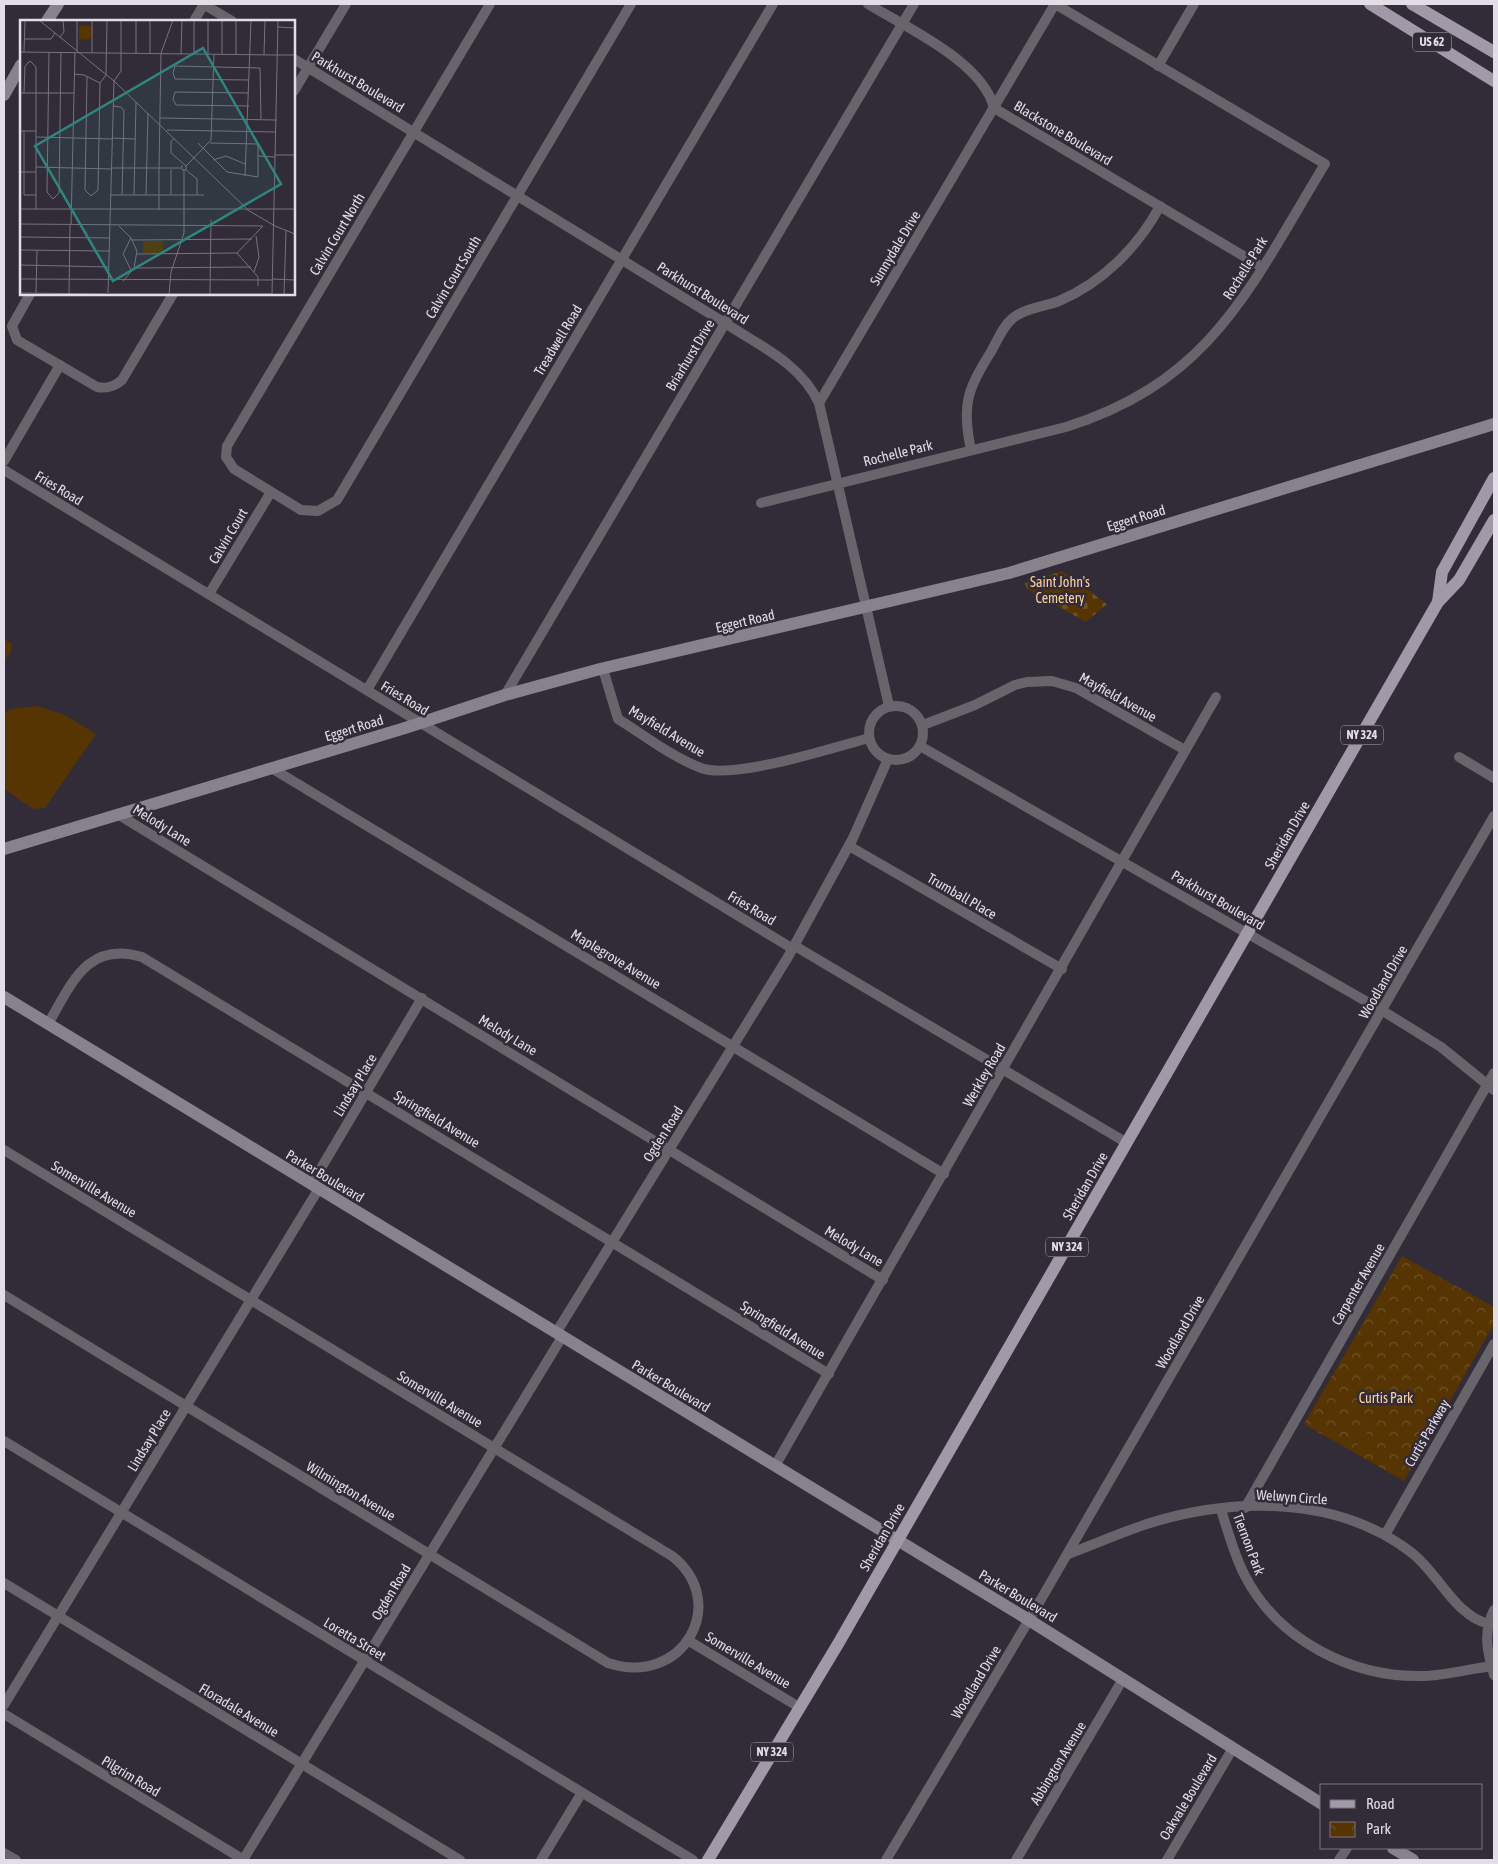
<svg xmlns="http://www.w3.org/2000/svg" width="1498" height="1864" font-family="'Asap Condensed',sans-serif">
  <defs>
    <pattern id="cemetery-stones" width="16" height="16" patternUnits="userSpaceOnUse" patternTransform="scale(1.25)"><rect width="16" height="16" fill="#563503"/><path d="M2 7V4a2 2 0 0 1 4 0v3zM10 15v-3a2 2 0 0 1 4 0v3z" fill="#6e5228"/></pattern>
    <pattern id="park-crowns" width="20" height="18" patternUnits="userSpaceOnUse" patternTransform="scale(1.25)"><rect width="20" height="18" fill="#563503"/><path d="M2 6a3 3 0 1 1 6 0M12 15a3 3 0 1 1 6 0" fill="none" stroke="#6e5228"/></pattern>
  </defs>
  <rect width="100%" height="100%" fill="#322b38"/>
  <!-- cemetery -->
  <path fill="url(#cemetery-stones)" d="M 1062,571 L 1107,604 L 1086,622 L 1027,589 L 1025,583 Z"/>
  <!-- park -->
  <path fill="url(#park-crowns)" d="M 1402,1256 L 1494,1307 L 1494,1324 L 1404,1481 L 1304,1424 Z"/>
  <!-- garden -->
  <g fill="#563503">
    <path d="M 4,639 L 12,644 L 11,650 L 4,663 Z"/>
    <path d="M 37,706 L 65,715 L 96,734 L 45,808 L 34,809 L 4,789 L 4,714 L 10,709 Z"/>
    <path d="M 1387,1396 L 1395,1401 L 1382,1421 L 1374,1416 Z"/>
    <path d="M 1366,1431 L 1375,1448 L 1363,1454 L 1354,1437 Z"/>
  </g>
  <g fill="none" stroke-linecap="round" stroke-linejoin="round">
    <!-- street -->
    <g stroke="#68646b" stroke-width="10">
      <path d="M 203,4 L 232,21"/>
      <path d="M 490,4 L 227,446 L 226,457 L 234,469 L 301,510 L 318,511 L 337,500 L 631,4"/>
      <path d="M 868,4 C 907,28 983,62 994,108 L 1262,267"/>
      <path d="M 194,21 L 204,4"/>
      <path d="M 294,59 L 725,323 C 760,346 800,363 819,403 L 889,706"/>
      <path d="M 1158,66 L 1194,4"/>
      <path d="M 294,91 L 346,4"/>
      <path d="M 30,294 L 12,326 L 17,340 L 97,387 C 107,389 114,387 122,380 L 173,294"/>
      <path d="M 971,450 C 961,403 968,389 992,350 C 998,339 1003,326 1013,318 C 1025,308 1044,307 1059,301 C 1102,283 1138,247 1160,206"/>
      <path d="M 4,461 L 60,365"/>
      <path d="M 4,470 L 793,949"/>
      <path d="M 761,503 L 1066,427 C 1213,381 1251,285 1325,164 L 1055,4 L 819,403"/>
      <path d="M 209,594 L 271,492"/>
      <path d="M 603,669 L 618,719 C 644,735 672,757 701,768 C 733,780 832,748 869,738"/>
      <path d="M 367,690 L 773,4"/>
      <path d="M 505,695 L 914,4"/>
      <circle cx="896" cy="733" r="27"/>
      <path d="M 923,725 L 975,705 L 1015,685 L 1027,682 L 1052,681 L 1076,688 L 1185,750"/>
      <path d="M 920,746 L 1383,1011 L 1441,1047 L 1494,1090"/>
      <path d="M 1459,757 L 1494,778"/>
      <path d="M 273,769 L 944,1174"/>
      <path d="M 119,815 L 883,1280"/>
      <path d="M 849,846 L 1062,969"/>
      <path d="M 795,946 L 1127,1143"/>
      <path d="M 48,1024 C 71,985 87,940 142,957 L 829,1374"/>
      <path d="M 4,1150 L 672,1556 C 731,1602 683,1688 608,1663 L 4,1295"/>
      <path d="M 311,1185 L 422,998"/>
      <path d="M 556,1333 L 788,957 L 853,838 L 888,759"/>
      <path d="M 4,1441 L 693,1860"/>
      <path d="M 775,1466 L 1216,697"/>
      <path d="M 1245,1508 L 1494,1073"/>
      <path d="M 1221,1510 C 1228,1531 1234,1554 1244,1574 C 1277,1640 1352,1678 1424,1676 C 1446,1675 1469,1669 1492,1666"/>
      <path d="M 1385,1535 L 1494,1344"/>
      <path d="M 1068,1554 C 1095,1544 1122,1532 1150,1523 C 1236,1497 1339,1496 1412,1553 C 1439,1574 1455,1616 1489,1624"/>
      <path d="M 4,1583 L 460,1860"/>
      <path d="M 1494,1610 C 1483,1632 1487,1652 1494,1675"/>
      <path d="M 689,1641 L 799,1707"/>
      <path d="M 4,1705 L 318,1190"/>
      <path d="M 4,1714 L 244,1860"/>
      <path d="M 4,1853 L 16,1860"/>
      <path d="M 243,1860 L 562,1337"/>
      <path d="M 541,1860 L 581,1794"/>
      <path d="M 886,1860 L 1029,1620 L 1494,816"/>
      <path d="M 1016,1860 L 1123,1679"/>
      <path d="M 1167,1860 L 1233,1748"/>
      <path d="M 1339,1860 L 1347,1848"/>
    </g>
    <!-- secondary -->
    <g stroke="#88828d" stroke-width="12">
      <path d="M 47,21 L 58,4"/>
      <path d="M 4,95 L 21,65"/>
      <path d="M 4,849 L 405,728 L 505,695 L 600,669 L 1009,573 L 1494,424"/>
      <path d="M 4,997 L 1029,1620 L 1322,1804"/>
      <path d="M 1393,1848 L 1413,1860"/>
    </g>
    <!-- primary -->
    <g stroke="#a199a7" stroke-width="12">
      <path d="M 1370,4 L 1494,81"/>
      <path d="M 1412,4 L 1494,52"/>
      <path d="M 1438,602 L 1442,572 L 1494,478"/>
      <path d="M 708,1860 L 838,1644 L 1438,602 L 1459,580 L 1494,520"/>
    </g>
  </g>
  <g text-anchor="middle" stroke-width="5" stroke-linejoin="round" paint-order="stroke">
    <!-- shield labels -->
    <g fill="#322b38" stroke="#ada8b2" stroke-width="1">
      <rect x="1413" y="32.5" width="38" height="19" rx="4"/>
      <rect x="1341" y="725.5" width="42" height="19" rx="4"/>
      <rect x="1046" y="1237.5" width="42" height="19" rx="4"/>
      <rect x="751" y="1742.5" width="42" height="19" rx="4"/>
    </g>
    <g font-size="12" font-weight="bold" fill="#e2dde6">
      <text x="1432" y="46">US 62</text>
      <text x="1362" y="739">NY 324</text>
      <text x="1067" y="1251">NY 324</text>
      <text x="772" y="1756">NY 324</text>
    </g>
    <!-- street labels -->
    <g font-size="14" fill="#e2dde6" stroke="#322b38">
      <text transform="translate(358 82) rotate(31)" y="5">Parkhurst Boulevard</text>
      <text transform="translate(1063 133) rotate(31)" y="5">Blackstone Boulevard</text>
      <text transform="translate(337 234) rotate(-59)" y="5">Calvin Court North</text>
      <text transform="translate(895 248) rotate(-59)" y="5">Sunnydale Drive</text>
      <text transform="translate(1245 268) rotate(-58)" y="5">Rochelle Park</text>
      <text transform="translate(453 277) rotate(-59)" y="5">Calvin Court South</text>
      <text transform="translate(703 293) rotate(32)" y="5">Parkhurst Boulevard</text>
      <text transform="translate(558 340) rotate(-59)" y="5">Treadwell Road</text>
      <text transform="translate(690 355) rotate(-59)" y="5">Briarhurst Drive</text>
      <text transform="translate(898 453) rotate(-14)" y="5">Rochelle Park</text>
      <text transform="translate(59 488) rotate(31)" y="5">Fries Road</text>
      <text transform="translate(1136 518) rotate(-17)" y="5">Eggert Road</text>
      <text transform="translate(228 536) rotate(-59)" y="5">Calvin Court</text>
      <text transform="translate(745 621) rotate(-13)" y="5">Eggert Road</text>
      <text transform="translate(1118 697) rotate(29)" y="5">Mayfield Avenue</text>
      <text transform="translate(405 698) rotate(31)" y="5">Fries Road</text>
      <text transform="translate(354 728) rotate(-17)" y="5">Eggert Road</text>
      <text transform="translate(667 731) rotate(31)" y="5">Mayfield Avenue</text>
      <text transform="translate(162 825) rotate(32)" y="5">Melody Lane</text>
      <text transform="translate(1287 835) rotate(-60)" y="5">Sheridan Drive</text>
      <text transform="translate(962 896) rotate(30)" y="5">Trumball Place</text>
      <text transform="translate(1218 900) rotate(30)" y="5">Parkhurst Boulevard</text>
      <text transform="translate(752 908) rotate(31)" y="5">Fries Road</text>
      <text transform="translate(616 959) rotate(31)" y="5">Maplegrove Avenue</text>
      <text transform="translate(1383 982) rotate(-60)" y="5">Woodland Drive</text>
      <text transform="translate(508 1035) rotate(31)" y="5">Melody Lane</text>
      <text transform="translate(984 1075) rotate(-60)" y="5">Werkley Road</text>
      <text transform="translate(355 1085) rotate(-59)" y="5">Lindsay Place</text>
      <text transform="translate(437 1119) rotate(31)" y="5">Springfield Avenue</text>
      <text transform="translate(663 1134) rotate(-58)" y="5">Ogden Road</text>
      <text transform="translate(325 1176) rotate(31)" y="5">Parker Boulevard</text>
      <text transform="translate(1085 1186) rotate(-60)" y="5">Sheridan Drive</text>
      <text transform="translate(94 1189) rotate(31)" y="5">Somerville Avenue</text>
      <text transform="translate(854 1246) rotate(31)" y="5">Melody Lane</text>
      <text transform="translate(1358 1284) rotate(-60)" y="5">Carpenter Avenue</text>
      <text transform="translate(783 1330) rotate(32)" y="5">Springfield Avenue</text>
      <text transform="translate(1180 1332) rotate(-60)" y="5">Woodland Drive</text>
      <text transform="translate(671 1386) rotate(31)" y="5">Parker Boulevard</text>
      <text transform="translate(440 1399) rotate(31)" y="5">Somerville Avenue</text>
      <text transform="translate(1427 1433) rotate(-60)" y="5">Curtis Parkway</text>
      <text transform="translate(149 1440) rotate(-59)" y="5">Lindsay Place</text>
      <text transform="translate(351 1491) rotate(31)" y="5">Wilmington Avenue</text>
      <text transform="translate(1292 1497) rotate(4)" y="5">Welwyn Circle</text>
      <text transform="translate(882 1537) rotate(-60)" y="5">Sheridan Drive</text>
      <text transform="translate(1249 1544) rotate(69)" y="5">Tiernon Park</text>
      <text transform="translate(391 1592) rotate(-59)" y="5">Ogden Road</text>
      <text transform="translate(1018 1596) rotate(31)" y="5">Parker Boulevard</text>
      <text transform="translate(355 1639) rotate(31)" y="5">Loretta Street</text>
      <text transform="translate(748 1660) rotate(31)" y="5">Somerville Avenue</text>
      <text transform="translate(976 1682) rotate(-59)" y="5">Woodland Drive</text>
      <text transform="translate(239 1710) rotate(31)" y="5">Floradale Avenue</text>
      <text transform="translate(1058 1763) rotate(-59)" y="5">Abbington Avenue</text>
      <text transform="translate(131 1776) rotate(31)" y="5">Pilgrim Road</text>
      <text transform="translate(1188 1797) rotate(-59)" y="5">Oakvale Boulevard</text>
    </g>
    <!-- park labels -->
    <g font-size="14" fill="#fad1a2" stroke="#322b38">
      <text x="1060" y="587">Saint John's<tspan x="1060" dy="16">Cemetery</tspan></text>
      <text x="1386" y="1403">Curtis Park</text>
    </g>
  </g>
  <!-- overview -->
  <g transform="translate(20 20)">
    <rect width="275" height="275" fill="#322b38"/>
    <path d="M 59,6 L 71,6 L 71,19 L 59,20 ZM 123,221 L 143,221 L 143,233 L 123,233 Z" fill="#563503"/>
    <path fill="none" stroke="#78727e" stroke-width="1" d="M 19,0 L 94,61 L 226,188M 72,0 L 72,32M 258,7 L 275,8M 40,17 L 44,12 L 43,0M 5,19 L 31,19 L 35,13M 57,31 L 57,0M 0,32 L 257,35M 4,32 L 5,0M 29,32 L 27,172 L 33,179M 116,33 L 116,0M 130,33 L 130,0M 161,34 L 162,0M 174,34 L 174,0M 188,34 L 188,0M 202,34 L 202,0M 216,34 L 216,0M 244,35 L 245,0M 257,35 L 275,35M 10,41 L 16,47 L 16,189M 153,53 L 155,46 L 240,48 L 241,99M 153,53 L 155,59 L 229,60M 54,54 L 64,55 L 80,63M 67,57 L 65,170 L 71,176M 0,73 L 54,73M 4,73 L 5,46 L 10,41M 153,79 L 155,72 L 229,73M 153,79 L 156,85 L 229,86M 93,86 L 101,87 L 104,91 L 102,175M 140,98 L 257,100M 147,110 L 255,112M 0,111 L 16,111M 4,111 L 4,175 L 16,175M 16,117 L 92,119M 92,118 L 115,119M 154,118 L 151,122 L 151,133 L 166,146 L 166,150 L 162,150 L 162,145M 178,123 L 207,152 L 238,157 L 238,124 L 190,123M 255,135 L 275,135M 238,136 L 255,137M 193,140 L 206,136 L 225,144M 166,146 L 191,120 L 194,34M 16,147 L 92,149M 92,148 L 161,148M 151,149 L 151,175M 139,150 L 141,33 L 153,0M 166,150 L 177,159 L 177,175M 0,152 L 16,152M 225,156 L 231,0M 91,175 L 184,175M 114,175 L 116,82M 126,175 L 128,93M 71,176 L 78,170 L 80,63 L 86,55 L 87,0M 33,179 L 39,173 L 41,32M 0,189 L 275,189M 226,189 L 255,206M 139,190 L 139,150M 0,204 L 243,206M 51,205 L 55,32M 99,206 L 111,218 L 117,231 L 114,248 L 103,261M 255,206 L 275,214M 0,217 L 90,218M 112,220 L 232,219M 0,230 L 90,231M 217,233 L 238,257 L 238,266M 117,234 L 217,233 L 243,206M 0,245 L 89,247M 114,248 L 231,247M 111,250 L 103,234 L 111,218M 234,252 L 239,237 L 236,216M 0,259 L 252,260M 252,259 L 275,260M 0,273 L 87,274M 16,273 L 17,230M 88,273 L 94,61 L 101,51 L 101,0M 89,274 L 252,274M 49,275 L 50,205M 149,275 L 151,252 L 164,213 L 164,150M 190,275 L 191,200M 252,275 L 258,0M 264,275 L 266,211"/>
    <path fill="#2f8580" fill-opacity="0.15" stroke="#2f8580" stroke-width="2.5" d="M 183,28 L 261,164 L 93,261 L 15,126 Z"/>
    <rect width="275" height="275" fill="none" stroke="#e2dde6" stroke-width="2.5"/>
  </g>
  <!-- border -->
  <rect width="1498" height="1864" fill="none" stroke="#e2dde6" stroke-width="10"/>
  <!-- legend -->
  <rect x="1320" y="1784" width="162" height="65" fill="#322b38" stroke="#78727e"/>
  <rect x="1330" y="1800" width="25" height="8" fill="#a199a7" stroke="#78727e"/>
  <text x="1366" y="1809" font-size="15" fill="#e2dde6">Road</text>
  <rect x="1330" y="1822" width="25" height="15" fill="url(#park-crowns)" stroke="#78727e"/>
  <text x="1366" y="1834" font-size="15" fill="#e2dde6">Park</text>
</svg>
